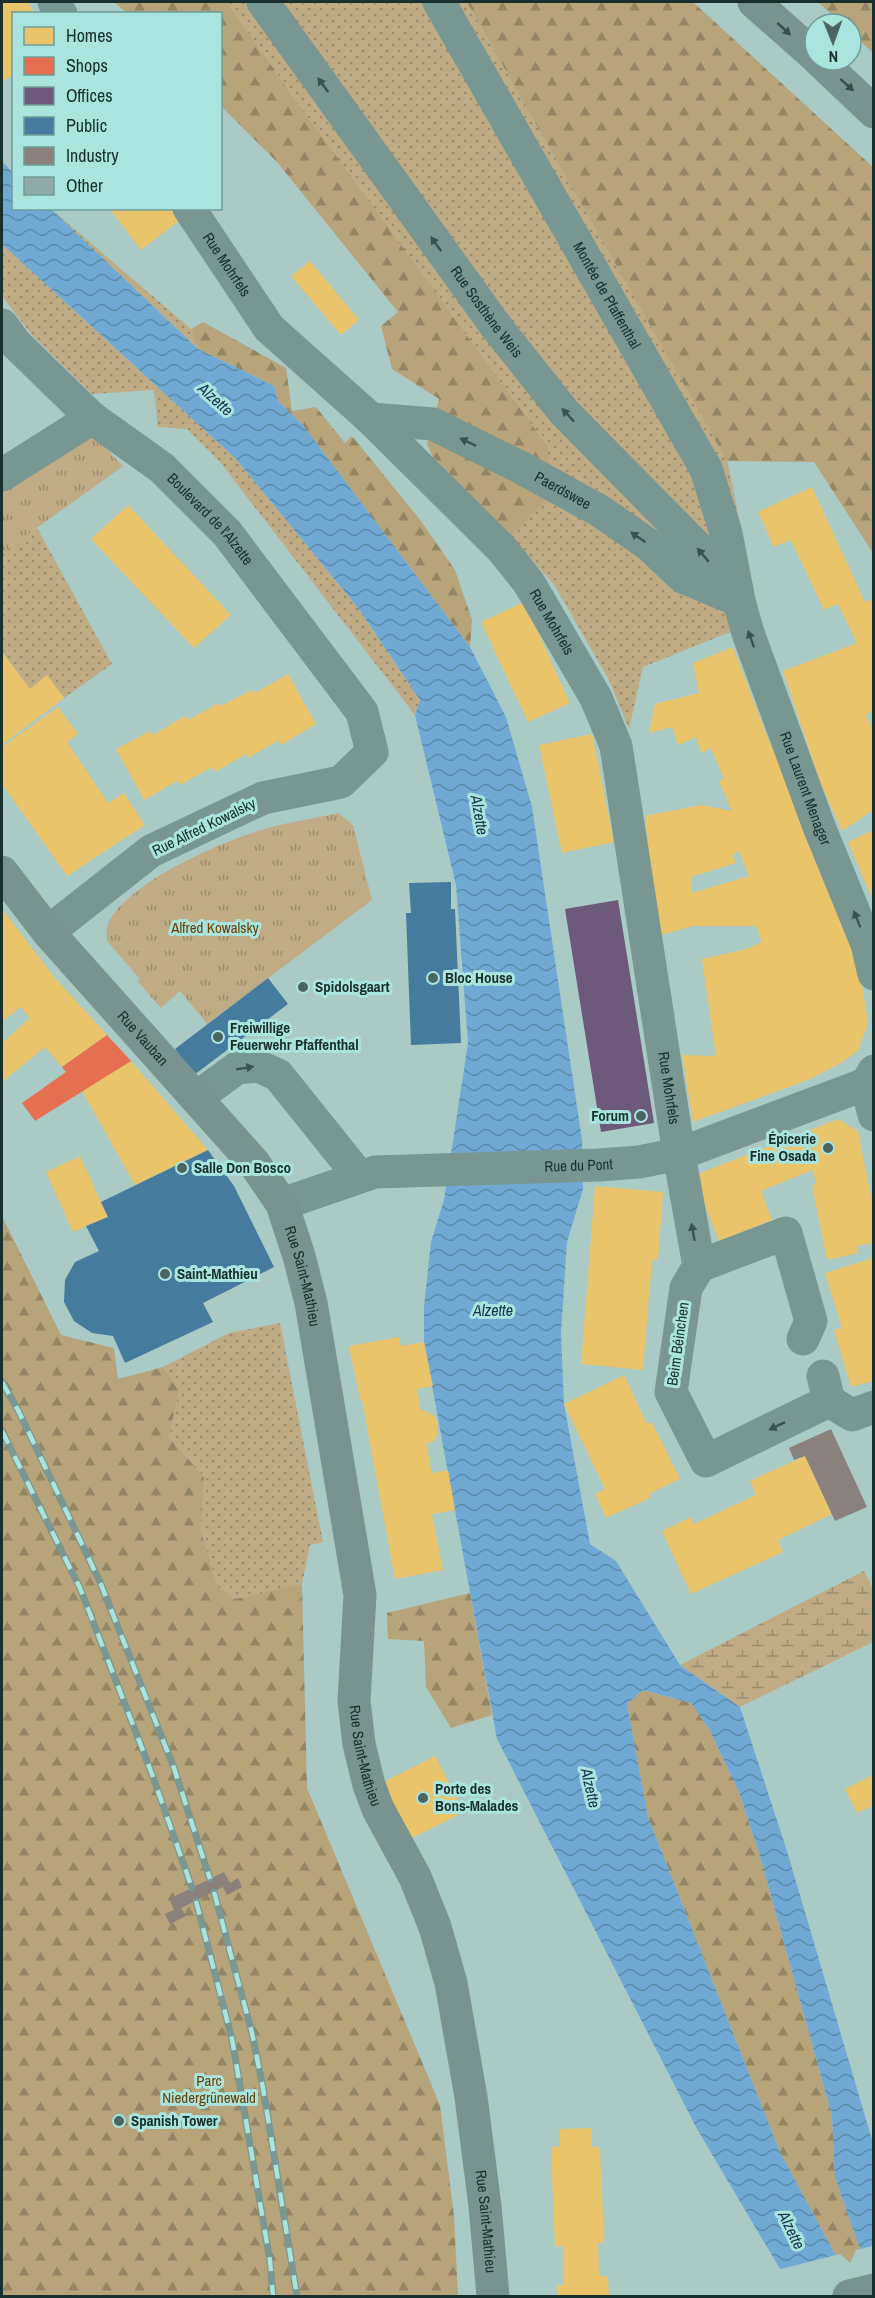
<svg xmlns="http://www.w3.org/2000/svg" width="875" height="2298" font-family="'Archivo Narrow',sans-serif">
  <defs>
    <pattern id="grass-dots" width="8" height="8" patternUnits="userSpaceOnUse" patternTransform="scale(1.5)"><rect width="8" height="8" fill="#bfac85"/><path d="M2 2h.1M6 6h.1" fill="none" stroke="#9a8c6d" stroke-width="1.8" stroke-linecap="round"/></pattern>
    <pattern id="forest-firs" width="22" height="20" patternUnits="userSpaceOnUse" patternTransform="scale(1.5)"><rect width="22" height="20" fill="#b7a47a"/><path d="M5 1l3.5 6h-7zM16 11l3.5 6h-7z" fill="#948664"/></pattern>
    <pattern id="wetland-marsh" width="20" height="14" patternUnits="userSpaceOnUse" patternTransform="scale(1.5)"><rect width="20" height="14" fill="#bfac85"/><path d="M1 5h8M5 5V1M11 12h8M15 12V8" fill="none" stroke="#9a8c6d"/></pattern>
    <pattern id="park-tufts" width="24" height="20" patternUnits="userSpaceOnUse" patternTransform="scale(1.5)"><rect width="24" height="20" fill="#bfac85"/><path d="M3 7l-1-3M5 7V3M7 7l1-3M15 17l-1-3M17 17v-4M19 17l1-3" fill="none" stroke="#9a8c6d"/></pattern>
    <pattern id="water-waves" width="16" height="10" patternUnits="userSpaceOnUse" patternTransform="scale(1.5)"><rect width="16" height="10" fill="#70aad4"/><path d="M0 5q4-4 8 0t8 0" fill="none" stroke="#5b8bac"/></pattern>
  </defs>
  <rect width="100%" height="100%" fill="#aacac6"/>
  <!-- grass -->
  <g fill="url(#grass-dots)">
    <path d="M 227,2 L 467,2 L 727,460 L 760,620 L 643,667 L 629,729 L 609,680 L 555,586 L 511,536 L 548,497 L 291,94 Z"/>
    <path d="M 51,209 L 191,329 L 198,349 Z"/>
    <path d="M 2,244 L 236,459 L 359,609 L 420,700 L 415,715 L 220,462 L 187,429 L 158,427 L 154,390 L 92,394 L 30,333 L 2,296 Z"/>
    <path d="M 37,528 L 112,664 L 64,698 L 47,676 L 30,689 L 2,652 L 2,553 Z"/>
    <path d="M 280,1323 L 323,1542 L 310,1545 L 302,1584 L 235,1599 L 218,1587 L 201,1531 L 204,1477 L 169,1437 L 179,1391 L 163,1367 L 229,1333 Z"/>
  </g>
  <!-- forest -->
  <g fill="url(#forest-firs)">
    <path d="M 114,2 L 227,2 L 291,94 L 548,447 L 549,497 L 511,536 L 432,456 L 427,444 L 439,399 L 392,369 L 381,326 L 398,312 L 277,162 L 221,106 L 220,14 L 127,13 Z"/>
    <path d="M 467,2 L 693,2 L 873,167 L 873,553 L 814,462 L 727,461 Z"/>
    <path d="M 818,2 L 873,2 L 873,53 L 851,32 L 851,24 L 842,24 Z"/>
    <path d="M 203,322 L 286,368 L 292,411 L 316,407 L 345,443 L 352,436 L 421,521 L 455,570 L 472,620 L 470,647 L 302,424 L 278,401 L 274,386 L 198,349 L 191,329 Z"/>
    <path d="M 2,1216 L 61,1335 L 114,1348 L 118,1379 L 163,1367 L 179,1391 L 169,1437 L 204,1477 L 201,1531 L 218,1587 L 235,1599 L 302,1584 L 307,1788 L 440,2105 L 454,2216 L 458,2296 L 2,2296 Z"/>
    <path d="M 470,1593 L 492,1715 L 451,1728 L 426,1687 L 424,1641 L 388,1639 L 387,1613 Z"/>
    <path d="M 643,1690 L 691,1703 L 709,1729 L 739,1792 L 760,1856 L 832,2116 L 835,2177 L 860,2249 L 852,2267 L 835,2254 L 780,2152 L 648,1817 L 627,1704 Z"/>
  </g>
  <!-- wetland -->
  <path fill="url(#wetland-marsh)" d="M 864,1571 L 873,1589 L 873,1642 L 740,1707 L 680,1665 Z"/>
  <!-- park -->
  <g fill="url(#park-tufts)">
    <path d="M 94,435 L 123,466 L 2,553 L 2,489 Z"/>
    <path d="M 338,813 L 353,825 L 372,900 L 207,1024 L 180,991 L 161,1008 L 138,982 L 140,979 L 107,941 C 107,936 106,931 107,927 C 121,885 221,842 261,830 C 286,822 313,819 338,813 Z"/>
  </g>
  <!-- water -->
  <path fill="url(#water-waves)" fill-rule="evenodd" d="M 2,161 L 13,173 L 14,208 L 51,209 L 198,349 L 274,386 L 278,401 L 302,424 L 470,647 L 506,717 L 532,807 L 582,1140 L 583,1189 L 567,1242 L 561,1333 L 564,1404 L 590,1544 L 616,1561 L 680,1665 L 740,1707 L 787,1851 L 873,2143 L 873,2296 L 786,2279 L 697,2129 L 497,1739 L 424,1342 L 424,1306 L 431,1242 L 444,1200 L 468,1043 L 456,885 L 415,715 L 420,700 L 359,609 L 236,459 L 2,244 ZM 643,1690 L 691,1703 L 709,1729 L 739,1792 L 760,1856 L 832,2116 L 835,2177 L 860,2249 L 852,2267 L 835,2254 L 780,2152 L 648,1817 L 627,1704 Z"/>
  <!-- pier -->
  <path fill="#aacac6" d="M 873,2246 L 873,2296 L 789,2296 L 777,2270 L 840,2254 L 850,2263 L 856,2250 Z"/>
  <!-- homes -->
  <g fill="#e9c46a" fill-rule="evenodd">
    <path d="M 2,2 L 28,2 L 35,14 L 14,14 L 14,74 L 2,82 Z"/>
    <path d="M 109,208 L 171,208 L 180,220 L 141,250 Z"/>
    <path d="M 310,261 L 359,320 L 341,335 L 291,276 Z"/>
    <path d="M 812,487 L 865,602 L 873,599 L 873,712 L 866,715 L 873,731 L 873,810 L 842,831 L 820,782 L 783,671 L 857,643 L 838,604 L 824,610 L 791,540 L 774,547 L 758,512 Z"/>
    <path d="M 128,505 L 231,615 L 194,648 L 91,539 Z"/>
    <path d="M 524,602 L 570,703 L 528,722 L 481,622 Z"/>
    <path d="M 733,647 L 763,726 L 841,911 L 861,978 L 868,1023 L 858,1051 L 839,1064 L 808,1080 L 693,1122 L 682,1055 L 716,1056 L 702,959 L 747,949 L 762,942 L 756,926 L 694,926 L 656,936 L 645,816 L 701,805 L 732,811 L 719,781 L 724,779 L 711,748 L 701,753 L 696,737 L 678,745 L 672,727 L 649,733 L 655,704 L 699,693 L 693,663 ZM 739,851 L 749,876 L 692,893 L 691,877 L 736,863 L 733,855 Z"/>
    <path d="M 2,652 L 30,689 L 47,675 L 64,698 L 2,745 Z"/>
    <path d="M 288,674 L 316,724 L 281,745 L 279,740 L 248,758 L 246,754 L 215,772 L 212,767 L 180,785 L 177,781 L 144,800 L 116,749 L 150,731 L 153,735 L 185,716 L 188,720 L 219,703 L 221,706 L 252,690 L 255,693 Z"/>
    <path d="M 58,707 L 78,734 L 67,742 L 108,803 L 124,793 L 145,825 L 67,876 L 2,784 L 2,747 Z"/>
    <path d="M 592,734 L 614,842 L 562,853 L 539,745 Z"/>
    <path d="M 873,830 L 873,901 L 848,842 Z"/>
    <path d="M 2,909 L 55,978 L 107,1035 L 62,1067 L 45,1047 L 2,1082 L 2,1043 L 30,1018 L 20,1007 L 2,1022 Z"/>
    <path d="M 131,1061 L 208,1150 L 135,1185 L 82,1091 Z"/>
    <path d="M 838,1119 L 858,1131 L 873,1206 L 873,1243 L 857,1246 L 858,1253 L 827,1260 L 812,1185 L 816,1184 L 813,1170 L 761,1191 L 772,1220 L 719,1241 L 693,1176 Z"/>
    <path d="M 80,1156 L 108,1217 L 73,1232 L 46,1172 Z"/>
    <path d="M 595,1186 L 663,1192 L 658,1260 L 652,1260 L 643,1370 L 581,1364 Z"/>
    <path d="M 873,1258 L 873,1381 L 851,1387 L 834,1330 L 842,1328 L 825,1273 Z"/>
    <path d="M 399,1337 L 401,1346 L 424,1342 L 433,1386 L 417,1389 L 421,1411 L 426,1411 L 435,1416 L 438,1424 L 437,1436 L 433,1442 L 426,1444 L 432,1473 L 448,1470 L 455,1510 L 432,1514 L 443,1570 L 395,1579 L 362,1400 L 360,1400 L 349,1346 Z"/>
    <path d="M 624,1375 L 647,1424 L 652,1422 L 680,1479 L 649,1494 L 650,1498 L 606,1518 L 595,1494 L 605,1489 L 564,1404 Z"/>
    <path d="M 805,1456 L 832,1514 L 778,1540 L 783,1552 L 691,1594 L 662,1531 L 691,1517 L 694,1524 L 756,1495 L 750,1481 Z"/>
    <path d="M 435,1756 L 464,1812 L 410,1839 L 382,1783 Z"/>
    <path d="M 873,1775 L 873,1805 L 857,1813 L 845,1789 Z"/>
    <path d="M 592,2128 L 592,2147 L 600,2147 L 604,2242 L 598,2243 L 599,2276 L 608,2276 L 609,2296 L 557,2296 L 557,2285 L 564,2285 L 563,2246 L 555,2247 L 551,2147 L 560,2147 L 560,2129 Z"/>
  </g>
  <!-- shops -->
  <path fill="#e76f51" d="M 107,1035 L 131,1061 L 35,1121 L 22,1103 L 66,1072 L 62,1067 Z"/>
  <!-- offices -->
  <path fill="#6d597a" d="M 618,900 L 654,1123 L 601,1132 L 565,909 Z"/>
  <!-- public -->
  <g fill="#457b9d">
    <path d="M 451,882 L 451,909 L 455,909 L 461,1043 L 411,1045 L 406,913 L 411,913 L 409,883 Z"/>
    <path d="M 268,978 L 288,1004 L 194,1075 L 175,1049 Z"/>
    <path d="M 208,1150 L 234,1186 L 274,1267 L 203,1303 L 213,1322 L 125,1363 L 113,1336 L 92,1333 L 74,1321 L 64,1302 L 65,1280 L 75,1262 L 99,1251 L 86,1226 L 108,1217 L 101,1202 Z"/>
  </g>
  <!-- industry -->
  <g fill="#8a817c">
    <path d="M 831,1429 L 867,1507 L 835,1521 L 805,1456 L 794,1460 L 789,1448 Z"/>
    <path d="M 224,1872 L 230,1883 L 238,1878 L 242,1887 L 227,1895 L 223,1887 L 181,1908 L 186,1916 L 170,1924 L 165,1914 L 174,1910 L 169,1899 Z"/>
  </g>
  <!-- building -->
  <circle fill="#90aaa9" cx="119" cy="2120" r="7"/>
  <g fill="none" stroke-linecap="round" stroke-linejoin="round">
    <!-- minor -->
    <g stroke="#789793" stroke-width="33">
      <path d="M 54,2 L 61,14"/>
      <path id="s1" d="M 263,2 L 495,325 L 564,412 L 703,553 L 734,595"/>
      <path id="s2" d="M 439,2 L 706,469 L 726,533 L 739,601 L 748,633 L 818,824 L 867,944 L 874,974"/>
      <path id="s3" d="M 189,208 L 269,328 L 371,419 L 502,549 L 529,583 L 596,698 L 616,746 L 679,1154 L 699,1266 L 686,1288 L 671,1392 L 706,1461 L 829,1401"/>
      <path id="s4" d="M 2,325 L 15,343 L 92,418 L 162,468 L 227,533 L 362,712 L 372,752 L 341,782 L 263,798 L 151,851 L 48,932"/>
      <path id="s5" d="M 371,419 L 433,424 L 520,467 L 600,511 L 649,545 L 683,577 L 738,600"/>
      <path d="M 2,475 L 92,418"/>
      <path d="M 874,1071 L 866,1084 L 874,1115"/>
      <path d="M 196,1098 L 237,1068 L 258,1066 L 278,1075 L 359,1176"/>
      <path id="s6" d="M 282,1204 L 375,1172 L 599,1165 L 639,1162 L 679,1154 L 866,1084"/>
      <path d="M 699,1266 L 786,1233 L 811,1321 L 803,1339"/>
      <path d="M 823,1376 L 829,1401 L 852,1415 L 874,1407"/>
    </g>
    <!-- major -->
    <g stroke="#799490" stroke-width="33">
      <path d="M 754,2 L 815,56"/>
      <path d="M 819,60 L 874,112"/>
      <path id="s7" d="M 2,872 L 48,932 L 254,1163 L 282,1204 L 299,1256 L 311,1303 L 360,1595 L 354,1701 L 359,1744 L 369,1785 L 378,1809 L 415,1877 L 435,1927 L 451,1983 L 471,2097 L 485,2206 L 493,2296"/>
      <path d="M 849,2296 L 874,2290"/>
    </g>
    <defs>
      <g id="rail">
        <path d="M 2,1382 L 18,1410 L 100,1582 L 174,1768 L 210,1879"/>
        <path d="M 2,1431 L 80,1588 L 152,1774 L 192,1888"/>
        <path d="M 214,1892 L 252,2033 L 263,2088 L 297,2296"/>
        <path d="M 196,1901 L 232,2039 L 270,2261 L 273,2296"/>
      </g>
    </defs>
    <!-- rail casing -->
    <use href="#rail" stroke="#7b9793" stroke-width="7"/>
    <!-- rail -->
    <use href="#rail" stroke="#a9e4de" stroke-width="4.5" stroke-dasharray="14" stroke-linecap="butt"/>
  </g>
  <!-- one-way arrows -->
  <defs><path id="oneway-solid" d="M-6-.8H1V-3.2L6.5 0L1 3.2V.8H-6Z" transform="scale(1.5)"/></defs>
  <g fill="#354d4b">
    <use href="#oneway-solid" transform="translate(784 29) rotate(42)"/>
    <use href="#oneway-solid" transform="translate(847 85) rotate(42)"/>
  </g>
  <g fill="#3a5351">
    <use href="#oneway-solid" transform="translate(323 85) rotate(-126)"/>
    <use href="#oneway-solid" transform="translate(436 244) rotate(-126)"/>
    <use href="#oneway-solid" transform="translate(568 415) rotate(-133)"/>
    <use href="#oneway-solid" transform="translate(468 442) rotate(-154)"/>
    <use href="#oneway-solid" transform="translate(638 537) rotate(-146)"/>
    <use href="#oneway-solid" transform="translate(703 555) rotate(-130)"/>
    <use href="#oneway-solid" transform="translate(751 639) rotate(-110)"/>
    <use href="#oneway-solid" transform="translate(857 919) rotate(-112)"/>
    <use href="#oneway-solid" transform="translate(245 1068) rotate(-9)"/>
    <use href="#oneway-solid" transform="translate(693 1232) rotate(-100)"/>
    <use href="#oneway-solid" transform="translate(777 1426) rotate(154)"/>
  </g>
  <!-- markers -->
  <g fill="#4b6563" stroke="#a9e4de" stroke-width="2">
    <circle cx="433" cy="978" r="6"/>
    <circle cx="303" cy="987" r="6"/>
    <circle cx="218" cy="1037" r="6"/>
    <circle cx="641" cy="1116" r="6"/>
    <circle cx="828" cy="1148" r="6"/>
    <circle cx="182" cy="1168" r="6"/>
    <circle cx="165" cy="1274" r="6"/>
    <circle cx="423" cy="1798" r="6"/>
    <circle cx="119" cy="2121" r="6"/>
  </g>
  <g text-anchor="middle" stroke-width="6" stroke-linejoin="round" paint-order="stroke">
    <!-- street labels -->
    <g font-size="15" fill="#182f2d" stroke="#a9e4de">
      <text dy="5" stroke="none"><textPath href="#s3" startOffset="68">Rue Mohrfels</textPath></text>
      <text dy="5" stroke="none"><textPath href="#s2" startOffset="338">Montée de Pfaffenthal</textPath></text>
      <text dy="5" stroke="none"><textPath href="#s1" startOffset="382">Rue Sosthène Weis</textPath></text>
      <text dy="5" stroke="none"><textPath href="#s5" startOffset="208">Paerdswee</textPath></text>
      <text dy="5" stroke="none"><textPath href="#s4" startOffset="286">Boulevard de l'Alzette</textPath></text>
      <text dy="5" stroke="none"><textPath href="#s3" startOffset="554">Rue Mohrfels</textPath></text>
      <text dy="5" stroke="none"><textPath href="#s2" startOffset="873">Rue Laurent Menager</textPath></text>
      <text transform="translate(204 827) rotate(-26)" y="5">Rue Alfred Kowalsky</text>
      <text dy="5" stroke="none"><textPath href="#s7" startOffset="218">Rue Vauban</textPath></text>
      <text dy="5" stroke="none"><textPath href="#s3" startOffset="1040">Rue Mohrfels</textPath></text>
      <text dy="5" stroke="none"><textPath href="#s6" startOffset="302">Rue du Pont</textPath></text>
      <text dy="5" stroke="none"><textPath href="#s7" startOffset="510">Rue Saint-Mathieu</textPath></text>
      <text transform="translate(678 1344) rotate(-82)" y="5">Beim Béinchen</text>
      <text dy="5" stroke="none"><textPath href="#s7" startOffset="996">Rue Saint-Mathieu</textPath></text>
      <text dy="5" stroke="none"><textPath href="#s7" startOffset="1482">Rue Saint-Mathieu</textPath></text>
    </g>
    <!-- park labels -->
    <g font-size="15" fill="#6b4107" stroke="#a9e4de">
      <text x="215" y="933">Alfred Kowalsky</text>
      <text x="209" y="2086">Parc<tspan x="209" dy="17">Niedergrünewald</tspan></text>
    </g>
    <!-- poi labels -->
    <g font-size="15" font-weight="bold" fill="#182f2d" stroke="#a9e4de" text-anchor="start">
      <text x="445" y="983">Bloc House</text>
      <text x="315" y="992">Spidolsgaart</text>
      <text x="230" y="1033">Freiwillige<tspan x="230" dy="17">Feuerwehr Pfaffenthal</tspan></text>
      <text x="629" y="1121" text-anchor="end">Forum</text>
      <text x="816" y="1144" text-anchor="end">Épicerie<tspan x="816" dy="17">Fine Osada</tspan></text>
      <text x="194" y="1173">Salle Don Bosco</text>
      <text x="177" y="1279">Saint-Mathieu</text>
      <text x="435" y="1794">Porte des<tspan x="435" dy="17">Bons-Malades</tspan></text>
      <text x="131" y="2126">Spanish Tower</text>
    </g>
    <!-- water labels -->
    <g font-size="16" font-style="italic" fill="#16334d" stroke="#a9e4de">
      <text transform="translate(216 399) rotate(42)" y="6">Alzette</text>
      <text transform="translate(480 815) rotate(80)" y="6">Alzette</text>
      <text x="493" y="1316">Alzette</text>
      <text transform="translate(591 1788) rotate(77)" y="6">Alzette</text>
      <text transform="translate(792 2230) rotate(64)" y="6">Alzette</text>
    </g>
  </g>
  <!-- border -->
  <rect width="875" height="2298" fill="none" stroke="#182f2d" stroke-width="6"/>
  <!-- legend -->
  <rect x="12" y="12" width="210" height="198" fill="#a9e4de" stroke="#6f9c97" stroke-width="1.5"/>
  <rect x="24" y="27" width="30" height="18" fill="#e9c46a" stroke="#6f9c97" stroke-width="1.5"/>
  <text x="66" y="42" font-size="18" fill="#182f2d">Homes</text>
  <rect x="24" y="57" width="30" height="18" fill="#e76f51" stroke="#6f9c97" stroke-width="1.5"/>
  <text x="66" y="72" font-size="18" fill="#182f2d">Shops</text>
  <rect x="24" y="87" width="30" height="18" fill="#6d597a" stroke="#6f9c97" stroke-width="1.5"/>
  <text x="66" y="102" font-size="18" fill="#182f2d">Offices</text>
  <rect x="24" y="117" width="30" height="18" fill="#457b9d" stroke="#6f9c97" stroke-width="1.5"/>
  <text x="66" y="132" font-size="18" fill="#182f2d">Public</text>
  <rect x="24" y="147" width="30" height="18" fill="#8a817c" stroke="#6f9c97" stroke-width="1.5"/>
  <text x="66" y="162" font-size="18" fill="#182f2d">Industry</text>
  <rect x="24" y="177" width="30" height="18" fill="#90aaa9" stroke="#6f9c97" stroke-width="1.5"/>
  <text x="66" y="192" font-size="18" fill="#182f2d">Other</text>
  <!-- north arrow -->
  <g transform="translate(833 42) rotate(179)"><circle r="28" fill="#a9e4de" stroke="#6f9c97" stroke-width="1.5"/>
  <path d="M0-4.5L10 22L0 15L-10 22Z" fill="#4b6563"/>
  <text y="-9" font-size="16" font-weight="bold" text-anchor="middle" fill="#182f2d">N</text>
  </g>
</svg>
